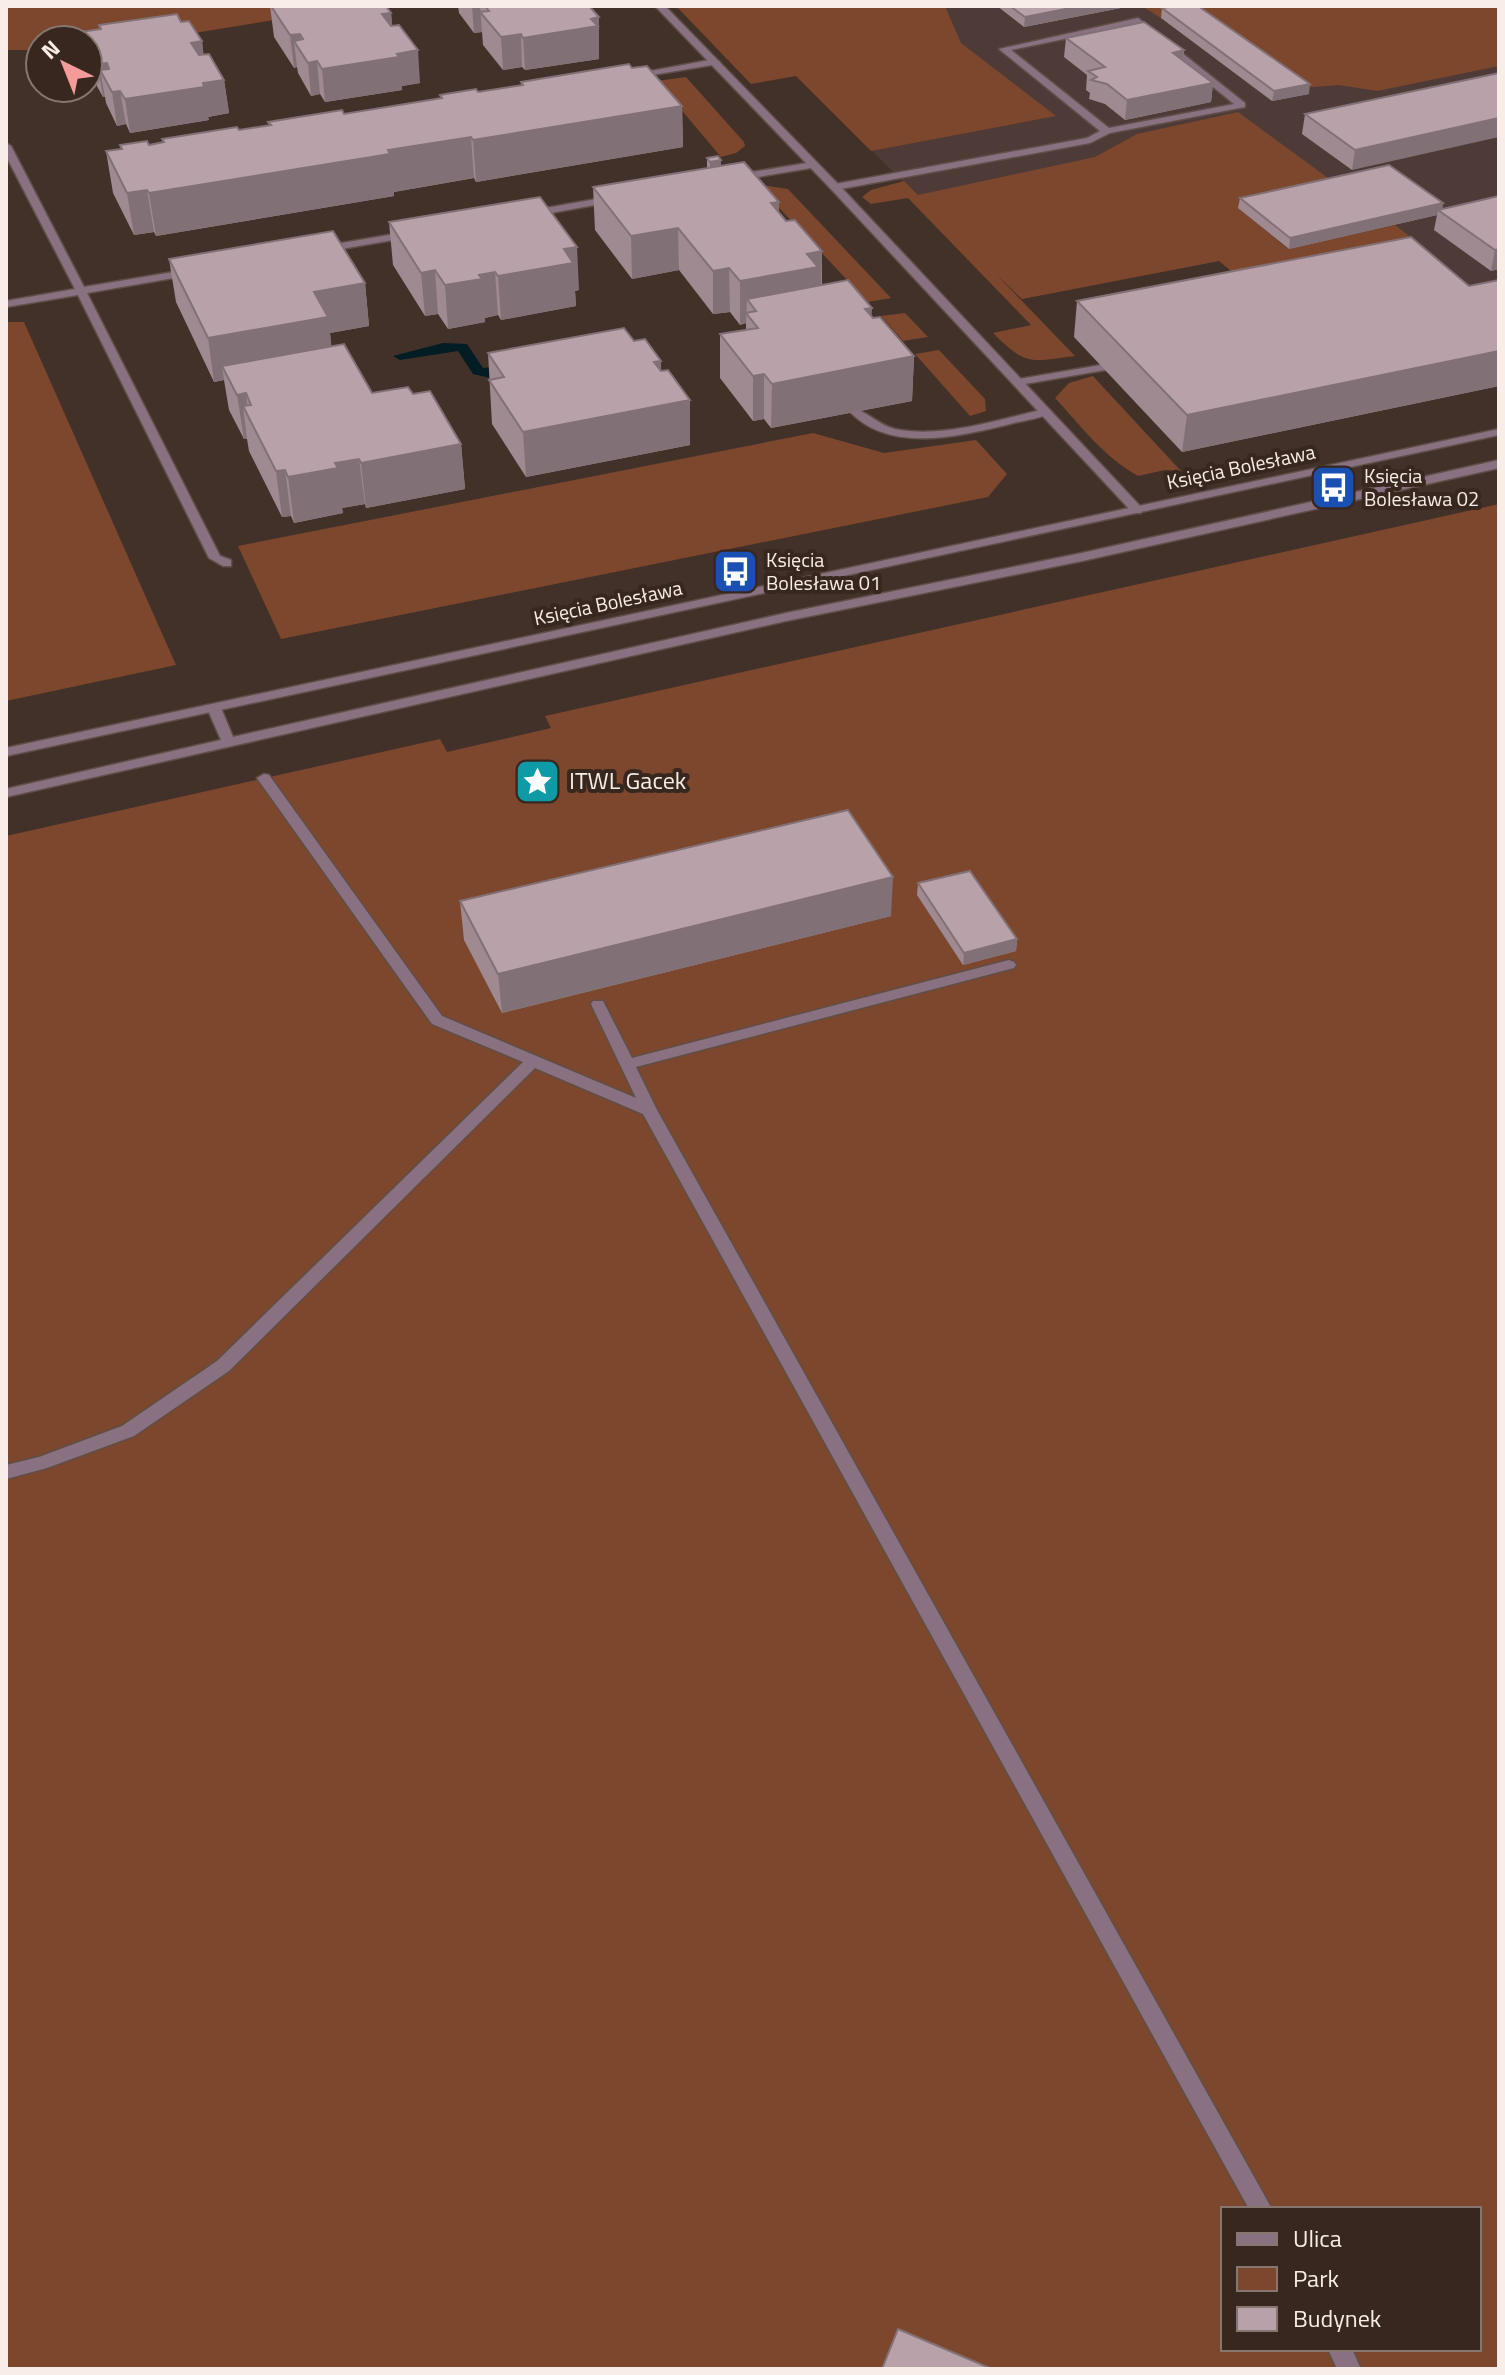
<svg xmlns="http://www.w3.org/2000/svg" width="1505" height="2375" font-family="'Titillium Web',sans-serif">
  <rect width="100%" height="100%" fill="#423129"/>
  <!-- industrial -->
  <path fill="#4e3b37" d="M 914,6 L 1499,6 L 1499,299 L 1249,286 L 1219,261 L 1022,299 L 796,76 Z"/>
  <!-- green -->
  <g fill="#7c472c" fill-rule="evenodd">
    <path d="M 6,6 L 360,6 L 108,47 L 88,40 L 40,40 L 40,50 L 6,50 Z"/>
    <path d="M 676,6 L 945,6 L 961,43 L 1056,116 L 871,151 L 796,76 L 751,84 Z"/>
    <path d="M 1142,6 L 1499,6 L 1499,66 L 1377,91 L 1339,85 L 1300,88 L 1192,12 L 1161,18 Z"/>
    <path d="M 686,77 L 744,142 L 745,146 L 736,153 L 721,157 L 657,81 Z"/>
    <path d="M 1238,112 L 1339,186 L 1239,208 L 1288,249 L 1395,225 L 1427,250 L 1249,286 L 1219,261 L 1022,299 L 996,274 L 1075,356 C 1030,362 1026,366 993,333 L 1031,325 L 908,198 L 871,204 L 862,197 L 871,190 L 904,181 L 918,195 L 1095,157 L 1137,134 Z"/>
    <path d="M 762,185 L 788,189 L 891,298 L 868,302 L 764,192 Z"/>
    <path d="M 905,313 L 928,337 L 903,341 L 881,316 Z"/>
    <path d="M 6,322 L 24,322 L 176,665 L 6,701 Z"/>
    <path d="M 939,350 L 985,399 L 986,411 L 970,416 L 915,354 Z"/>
    <path d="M 1093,376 L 1103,387 L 1181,471 L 1165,470 L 1138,476 C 1104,457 1081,426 1055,398 L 1069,383 Z"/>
    <path d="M 813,433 L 884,453 L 976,440 L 1007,474 L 988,497 L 281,639 L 238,546 Z"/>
    <path d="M 1499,504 L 1499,2369 L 6,2369 L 6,836 L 440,739 L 447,752 L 551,728 L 545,716 ZM 1223,2209 L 1479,2209 L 1479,2349 L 1223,2349 Z"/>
  </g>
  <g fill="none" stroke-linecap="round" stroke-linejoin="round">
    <!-- stream -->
    <path fill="#021d23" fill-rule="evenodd" d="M 443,343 L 467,344 L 483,368 L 517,365 L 524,369 L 490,378 L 473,374 L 458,351 L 400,360 L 393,356 Z"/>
    <defs>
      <g id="service">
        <path d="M 1138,18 L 1245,103 L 1245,107 L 1110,133 L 1090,143 L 835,190 L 830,187 L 835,184 L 1087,138 L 1100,131 L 999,49 ZM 1136,24 L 1234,104 L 1109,128 L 1011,50 Z"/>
        <path d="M 715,59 L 720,62 L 718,64 L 634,78 L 629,75 Z"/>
        <path d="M 6,143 L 11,146 L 84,287 L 191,269 L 196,272 L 191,275 L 87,293 L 220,556 L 231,560 L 231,566 L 223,566 L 209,558 L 78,295 L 6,307 L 6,301 L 75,289 L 6,156 Z"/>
        <path d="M 813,162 L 817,163 L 817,167 L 734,181 L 729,178 L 734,175 Z"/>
        <path d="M 613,196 L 617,197 L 617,201 L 529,217 L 524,214 L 529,211 Z"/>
        <path d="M 412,231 L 416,232 L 416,236 L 324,252 L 319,249 L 324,246 Z"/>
        <path d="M 1101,365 L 1107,368 L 1105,370 L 1019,385 L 1013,382 L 1019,379 Z"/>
        <path d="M 856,409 C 870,414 879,425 895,429 C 943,439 999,419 1046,409 L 1052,412 C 1041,419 1024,420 1010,424 C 960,436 891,454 850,412 Z"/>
        <path d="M 1499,460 L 1499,468 L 1082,561 L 786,621 L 6,797 L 6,789 L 221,740 L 207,708 L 214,704 L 221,708 L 233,737 L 786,613 L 1082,553 Z"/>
        <path d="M 264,774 L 269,775 L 442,1016 L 636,1098 L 591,1004 L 593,1001 L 603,1001 L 632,1058 L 1009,960 L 1014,962 L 1016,965 L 1014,968 L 636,1067 L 657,1110 L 1272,2209 L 1249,2209 L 643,1114 L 535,1068 L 229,1371 L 134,1436 L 47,1468 L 6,1479 L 6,1465 L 39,1457 L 122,1426 L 217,1361 L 523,1062 L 432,1024 L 257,778 Z"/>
        <path d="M 1328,2349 L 1352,2349 L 1361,2369 L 1337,2369 Z"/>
      </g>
      <path id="minor" d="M 655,6 L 665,6 L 839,185 L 1141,507 L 1141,513 L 1133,513 L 831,189 Z"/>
      <path id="tertiary" d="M 1499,429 L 1499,435 L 6,756 L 6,748 Z"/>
    </defs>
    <!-- service casing -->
    <use href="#service" stroke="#5f4f48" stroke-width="3"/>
    <!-- minor casing -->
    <use href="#minor" stroke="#5f4f48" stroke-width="3"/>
    <!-- tertiary casing -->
    <use href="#tertiary" stroke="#5f4f48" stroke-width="3"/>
    <!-- service -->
    <use href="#service" fill="#8a7181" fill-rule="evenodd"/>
    <!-- minor -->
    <use href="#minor" fill="#8a7181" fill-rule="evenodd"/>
    <!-- tertiary -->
    <use href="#tertiary" fill="#8a7181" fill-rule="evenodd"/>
  </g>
  <!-- wall -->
  <g fill="#9e8a90">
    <path d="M 270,6 L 386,6 L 391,13 L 392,26 L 420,83 L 402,86 L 402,90 L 325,102 L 320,94 L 311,96 L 298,73 L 297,67 L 294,68 L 274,37 Z"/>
    <path d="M 458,6 L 589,6 L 599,17 L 599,59 L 525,70 L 522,67 L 503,70 L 483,45 L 482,32 L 474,33 L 459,13 Z"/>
    <path d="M 997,6 L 1131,6 L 1024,27 Z"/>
    <path d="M 1162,8 L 1309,94 L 1272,101 L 1161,18 Z"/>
    <path d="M 181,22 L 202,41 L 203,54 L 224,80 L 229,113 L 208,117 L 209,120 L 130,133 L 126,124 L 117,126 L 106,103 L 105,97 L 103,97 L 88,70 L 88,40 L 81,40 L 80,32 L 99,29 L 99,25 Z"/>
    <path d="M 1066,38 L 1184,50 L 1183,60 L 1213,83 L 1211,102 L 1125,120 L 1105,104 L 1089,99 L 1090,93 L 1086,90 L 1087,75 L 1064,57 Z"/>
    <path d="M 632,68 L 682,106 L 683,147 L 476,182 L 474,178 L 394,192 L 394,196 L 156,236 L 154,232 L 134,235 L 113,193 L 106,151 L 121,149 L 120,145 L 149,145 L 163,143 L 162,139 L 239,130 L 269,126 L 268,122 L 344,114 L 440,98 L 440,95 L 478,92 L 521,85 L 521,82 Z"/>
    <path d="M 1499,73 L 1352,170 L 1302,134 L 1305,114 Z"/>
    <path d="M 707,158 L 721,165 L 779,202 L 779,213 L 786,221 L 822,251 L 822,285 L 872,317 L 914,356 L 912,401 L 771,428 L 764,419 L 753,421 L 720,378 L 720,334 L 746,330 L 746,323 L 740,325 L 730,312 L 713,314 L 679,270 L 632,279 L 595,230 L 593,187 L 707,168 Z"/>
    <path d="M 1499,196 L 1499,269 L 1491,271 L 1434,230 L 1437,215 L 1289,249 L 1238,208 L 1240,198 L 1443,203 L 1442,209 Z"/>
    <path d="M 389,222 L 579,290 L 575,291 L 576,306 L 501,320 L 498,315 L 485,318 L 485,322 L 448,329 L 438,314 L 425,316 L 393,265 Z"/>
    <path d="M 169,259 L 365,283 L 369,326 L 330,333 L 331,346 L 372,393 L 413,394 L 461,444 L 465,489 L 366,508 L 365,504 L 342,508 L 343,513 L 294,523 L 291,516 L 282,517 L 249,451 L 247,439 L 244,439 L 229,410 L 224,380 L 214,382 L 176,302 Z"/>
    <path d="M 1499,280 L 1499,386 L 1182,452 L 1074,337 L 1077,301 L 1469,286 Z"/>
    <path d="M 634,341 L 661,361 L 661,371 L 690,445 L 526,477 L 492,424 L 488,353 Z"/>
    <path d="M 918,883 L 1017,939 L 1016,951 L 963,965 L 917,895 Z"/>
    <path d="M 460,901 L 891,916 L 502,1013 L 464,940 Z"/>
  </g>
  <!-- shaded-wall -->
  <g fill="#817176">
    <path d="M 472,6 L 480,6 L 482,32 L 474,33 Z"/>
    <path d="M 1081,6 L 1131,6 L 1024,27 L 1025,17 Z"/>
    <path d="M 391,13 L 394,45 L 382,14 Z"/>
    <path d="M 599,17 L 599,59 L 525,70 L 523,38 L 591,19 Z"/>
    <path d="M 300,34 L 302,54 L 294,41 L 297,67 L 294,68 L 290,35 Z"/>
    <path d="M 521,34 L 522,67 L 503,70 L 501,37 Z"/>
    <path d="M 202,41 L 206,74 L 191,43 Z"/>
    <path d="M 418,50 L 420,83 L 402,86 L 402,90 L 325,102 L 322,69 Z"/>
    <path d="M 1184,50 L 1182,70 L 1173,53 Z"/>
    <path d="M 317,61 L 320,94 L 311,96 L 308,63 Z"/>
    <path d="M 107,63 L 111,92 L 100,70 L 105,97 L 103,97 L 97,64 Z"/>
    <path d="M 224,80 L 229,113 L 208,117 L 209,120 L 130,133 L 125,99 Z"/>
    <path d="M 1213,83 L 1211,102 L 1125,120 L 1127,100 Z"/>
    <path d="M 1310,84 L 1309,94 L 1272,101 L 1274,91 Z"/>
    <path d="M 120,91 L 126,124 L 117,126 L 112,92 Z"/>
    <path d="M 682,106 L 683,147 L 476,182 L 473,140 Z"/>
    <path d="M 1499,118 L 1499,137 L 1352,170 L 1355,150 Z"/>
    <path d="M 471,137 L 474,178 L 394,192 L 394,196 L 156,236 L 149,193 L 388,150 Z"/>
    <path d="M 721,160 L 721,170 L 710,172 L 710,162 Z"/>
    <path d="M 147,190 L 154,232 L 134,235 L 127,193 Z"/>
    <path d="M 779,202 L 779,244 L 771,203 Z"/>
    <path d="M 1443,203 L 1442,212 L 1438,210 L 1437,215 L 1289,249 L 1290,238 Z"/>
    <path d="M 678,228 L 679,270 L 632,279 L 631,236 Z"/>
    <path d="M 577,247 L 579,290 L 575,291 L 576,306 L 501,320 L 498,276 L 564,249 Z"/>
    <path d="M 1499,249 L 1499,269 L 1491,271 L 1495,250 Z"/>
    <path d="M 822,251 L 821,294 L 756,311 L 747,299 L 746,323 L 740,325 L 740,281 L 807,254 Z"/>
    <path d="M 729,268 L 730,312 L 713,314 L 713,271 Z"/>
    <path d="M 435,270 L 438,314 L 425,316 L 421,273 Z"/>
    <path d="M 495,272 L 498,315 L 485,318 L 485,322 L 448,329 L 445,285 L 479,275 Z"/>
    <path d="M 365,283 L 369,326 L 330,333 L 333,360 L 222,366 L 224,380 L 214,382 L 208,338 L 314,292 Z"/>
    <path d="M 872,308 L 870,351 L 865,309 Z"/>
    <path d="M 1499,351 L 1499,386 L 1182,452 L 1187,415 Z"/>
    <path d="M 914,356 L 912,401 L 771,428 L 772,384 Z"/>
    <path d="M 661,361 L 662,405 L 690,400 L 690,445 L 526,477 L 523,432 L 654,362 Z"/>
    <path d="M 764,374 L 764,419 L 753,421 L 753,376 Z"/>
    <path d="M 246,393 L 249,420 L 243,406 L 247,439 L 244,439 L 237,395 Z"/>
    <path d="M 461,444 L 465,489 L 366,508 L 361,463 Z"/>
    <path d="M 359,459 L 365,504 L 342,508 L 343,513 L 294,523 L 288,477 L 335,463 Z"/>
    <path d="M 285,470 L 291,516 L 282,517 L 276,471 Z"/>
    <path d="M 893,877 L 891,916 L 502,1013 L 498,974 Z"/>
    <path d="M 1017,939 L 1016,951 L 963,965 L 964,953 Z"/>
  </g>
  <!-- building -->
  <g fill="#b8a1a8" stroke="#817176" stroke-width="2">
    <path d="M 271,6 L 386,6 L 391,13 L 382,14 L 391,26 L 399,25 L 418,50 L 397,54 L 399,57 L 322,69 L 317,61 L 308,63 L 294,41 L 303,39 L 300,34 L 290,35 Z"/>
    <path d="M 485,6 L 589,6 L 599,17 L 591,19 L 598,26 L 523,38 L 521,34 L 501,37 L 480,12 L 489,11 Z"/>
    <path d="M 1010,6 L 1081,6 L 1025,17 Z"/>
    <path d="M 1175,6 L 1198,6 L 1310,84 L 1274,91 L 1162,8 Z"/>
    <path d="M 177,14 L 181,22 L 189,21 L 202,41 L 191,43 L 199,55 L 209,54 L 224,80 L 203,83 L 204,87 L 125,99 L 120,91 L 112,92 L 100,70 L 109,69 L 107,63 L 97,64 L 88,47 L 88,40 L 84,40 L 80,32 L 101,29 L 99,25 Z"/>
    <path d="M 1144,22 L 1184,50 L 1173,53 L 1213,83 L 1127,100 L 1107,84 L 1091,80 L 1097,77 L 1088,71 L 1105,67 L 1066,38 Z"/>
    <path d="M 629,64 L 632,68 L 647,66 L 682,106 L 473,140 L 471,137 L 388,150 L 390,154 L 149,193 L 147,190 L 127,193 L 106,151 L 122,149 L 120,145 L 147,141 L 149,145 L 164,142 L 162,139 L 237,127 L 239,130 L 271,125 L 268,122 L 342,110 L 344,114 L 442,98 L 440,95 L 476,89 L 478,92 L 523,85 L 521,82 Z"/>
    <path d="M 1499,73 L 1499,118 L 1355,150 L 1305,114 Z"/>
    <path d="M 718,156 L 721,160 L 710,162 L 707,158 Z"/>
    <path d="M 744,162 L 779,202 L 771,203 L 786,221 L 795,220 L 822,251 L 807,254 L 818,267 L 740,281 L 729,268 L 713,271 L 678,228 L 631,236 L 593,187 Z"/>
    <path d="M 1389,165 L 1443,203 L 1290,238 L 1240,198 Z"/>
    <path d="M 1499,196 L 1499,249 L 1495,250 L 1438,210 Z"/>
    <path d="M 540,197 L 577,247 L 564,249 L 573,263 L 498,276 L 495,272 L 479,275 L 482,279 L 445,285 L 435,270 L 421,273 L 389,222 Z"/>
    <path d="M 333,231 L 365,283 L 314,292 L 328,317 L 208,338 L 169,259 Z"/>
    <path d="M 1411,237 L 1469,286 L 1499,280 L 1499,351 L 1187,415 L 1077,301 Z"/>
    <path d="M 848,280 L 872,308 L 865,309 L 873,318 L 880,317 L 914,356 L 772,384 L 764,374 L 753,376 L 720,334 L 758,328 L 746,313 L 756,311 L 747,299 Z"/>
    <path d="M 624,328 L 634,341 L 645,339 L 661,361 L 654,362 L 661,371 L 668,370 L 690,400 L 523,432 L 489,380 L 504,377 L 488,353 Z"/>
    <path d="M 344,344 L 372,393 L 408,387 L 413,394 L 430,391 L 461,444 L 361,463 L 359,459 L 335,463 L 338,468 L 288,477 L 285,470 L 276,471 L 243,406 L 251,405 L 246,393 L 237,395 L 222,366 Z"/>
    <path d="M 848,810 L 893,877 L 498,974 L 460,901 Z"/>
    <path d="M 970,871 L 1017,939 L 964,953 L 918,883 Z"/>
    <path d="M 898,2329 L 992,2369 L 882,2369 Z"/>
  </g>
  <!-- icons -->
  <defs>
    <symbol id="bus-square" viewBox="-11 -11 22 22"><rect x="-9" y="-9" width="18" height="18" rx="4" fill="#1a4fb4" stroke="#37271f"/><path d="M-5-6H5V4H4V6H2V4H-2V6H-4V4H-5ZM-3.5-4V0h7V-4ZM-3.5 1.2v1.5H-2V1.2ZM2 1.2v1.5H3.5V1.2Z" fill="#fff"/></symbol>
    <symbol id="sight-square" viewBox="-11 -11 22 22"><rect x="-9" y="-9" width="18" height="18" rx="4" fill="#0f9aa8" stroke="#37271f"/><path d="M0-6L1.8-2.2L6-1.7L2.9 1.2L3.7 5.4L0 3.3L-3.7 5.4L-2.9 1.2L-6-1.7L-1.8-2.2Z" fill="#fff"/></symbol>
  </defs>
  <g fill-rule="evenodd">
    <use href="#bus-square" x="1308" y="462" width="51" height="51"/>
    <use href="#bus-square" x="710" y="546" width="51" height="51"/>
    <use href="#sight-square" x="512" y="756" width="51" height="51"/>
  </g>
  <g text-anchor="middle" stroke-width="8" stroke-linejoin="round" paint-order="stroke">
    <!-- far-street labels -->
    <g font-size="20" fill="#f9ede8" stroke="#37271f">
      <text transform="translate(1241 467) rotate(-12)" y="7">Księcia Bolesława</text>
      <text transform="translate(608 603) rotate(-12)" y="7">Księcia Bolesława</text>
    </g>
    <!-- far-poi labels -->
    <g font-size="20" fill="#f9ede8" stroke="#37271f" text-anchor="start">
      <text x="1364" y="483">Księcia<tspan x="1364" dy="23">Bolesława 02</tspan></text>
      <text x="766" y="567">Księcia<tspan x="766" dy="23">Bolesława 01</tspan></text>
    </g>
    <!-- poi labels -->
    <g font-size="24" fill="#f9ede8" stroke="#37271f" text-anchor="start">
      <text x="569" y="789">ITWL Gacek</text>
    </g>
  </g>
  <!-- border -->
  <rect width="1505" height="2375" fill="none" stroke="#f9ede8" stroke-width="16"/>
  <!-- legend -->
  <rect x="1221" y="2207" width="260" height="144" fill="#37271f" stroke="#85766f" stroke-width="2"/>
  <rect x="1237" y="2233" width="40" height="12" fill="#8a7181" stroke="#85766f" stroke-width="2"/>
  <text x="1293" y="2247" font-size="24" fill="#f9ede8">Ulica</text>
  <rect x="1237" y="2267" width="40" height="24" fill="#7c472c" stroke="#85766f" stroke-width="2"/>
  <text x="1293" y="2287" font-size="24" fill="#f9ede8">Park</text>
  <rect x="1237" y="2307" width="40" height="24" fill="#b8a1a8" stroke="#85766f" stroke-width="2"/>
  <text x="1293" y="2327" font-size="24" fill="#f9ede8">Budynek</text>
  <!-- north arrow -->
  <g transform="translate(64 64) rotate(317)"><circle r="38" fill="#37271f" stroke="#85766f" stroke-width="2"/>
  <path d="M0-6L14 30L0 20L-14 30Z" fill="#f59b9a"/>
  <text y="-12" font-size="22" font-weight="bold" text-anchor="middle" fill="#f9ede8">N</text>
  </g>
</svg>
